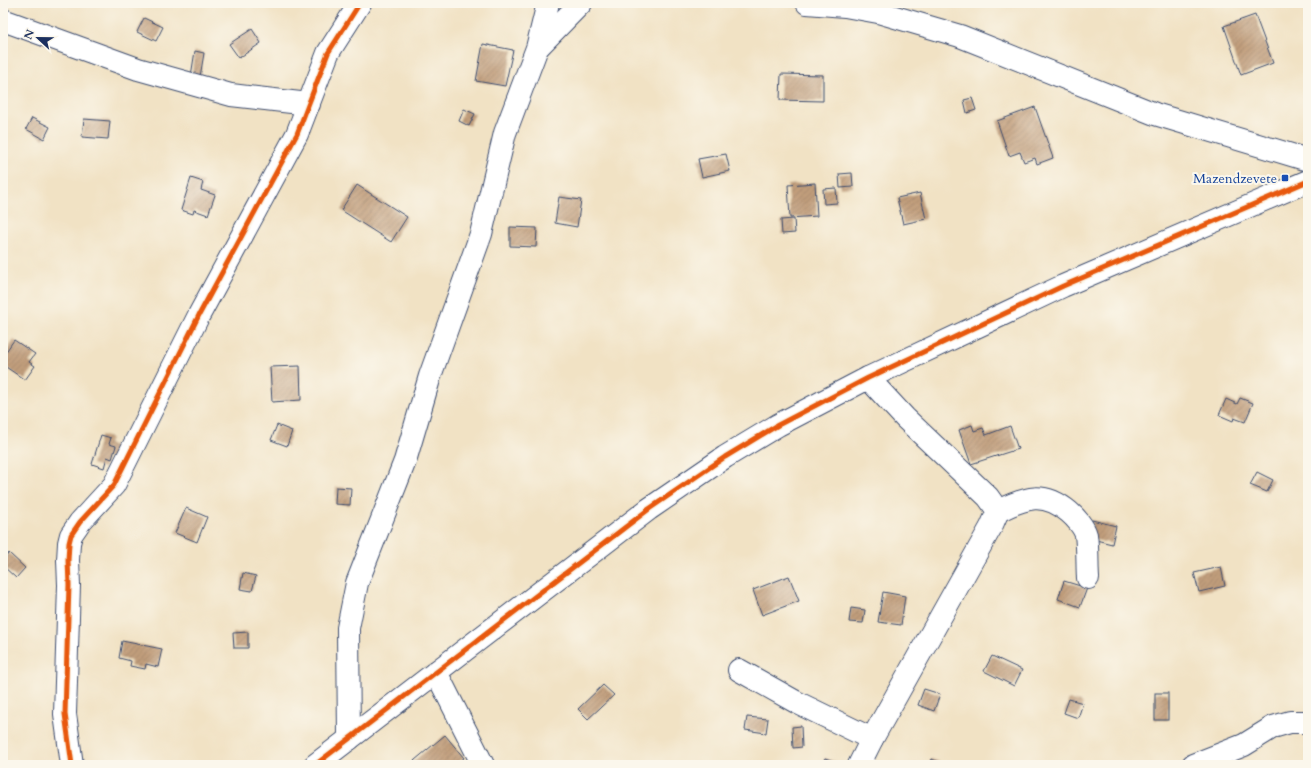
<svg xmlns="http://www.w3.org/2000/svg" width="1311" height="768" font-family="Cardo,serif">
  <defs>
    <pattern id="building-hatch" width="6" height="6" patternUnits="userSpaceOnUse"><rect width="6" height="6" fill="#c19e7c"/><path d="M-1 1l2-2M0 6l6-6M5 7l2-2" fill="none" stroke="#9c8169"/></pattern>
  </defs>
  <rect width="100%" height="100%" fill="#fbf7ec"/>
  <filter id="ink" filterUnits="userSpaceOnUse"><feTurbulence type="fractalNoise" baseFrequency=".025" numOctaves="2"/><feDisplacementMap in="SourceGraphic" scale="8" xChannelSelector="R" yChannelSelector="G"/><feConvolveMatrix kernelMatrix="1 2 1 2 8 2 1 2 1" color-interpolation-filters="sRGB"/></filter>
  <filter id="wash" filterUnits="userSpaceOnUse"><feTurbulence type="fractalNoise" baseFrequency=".012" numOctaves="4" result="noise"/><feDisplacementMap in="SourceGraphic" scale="16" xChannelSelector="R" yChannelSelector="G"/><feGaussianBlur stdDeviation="0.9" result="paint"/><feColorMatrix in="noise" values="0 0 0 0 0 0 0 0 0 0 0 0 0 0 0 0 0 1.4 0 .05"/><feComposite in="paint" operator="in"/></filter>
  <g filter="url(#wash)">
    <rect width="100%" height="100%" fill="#f1e2c4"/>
    <g id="blocks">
      <!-- building -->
      <g fill="url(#building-hatch)">
        <path d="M 1295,3 L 1308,3 L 1308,7 L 1295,6 Z"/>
        <path d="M 1255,15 L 1273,63 L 1241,75 L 1224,26 Z"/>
        <path d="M 144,18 L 163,27 L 156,41 L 137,32 Z"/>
        <path d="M 252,29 L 261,43 L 239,58 L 229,44 Z"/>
        <path d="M 483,44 L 513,50 L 505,86 L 476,81 Z"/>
        <path d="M 195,51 L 204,53 L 200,77 L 191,76 Z"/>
        <path d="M 781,74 L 823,75 L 823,101 L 780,100 Z"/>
        <path d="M 972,98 L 976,110 L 967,113 L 964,100 Z"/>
        <path d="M 1035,107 L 1053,158 L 1037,164 L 1035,158 L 1024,162 L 1020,152 L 1009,156 L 997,121 Z"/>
        <path d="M 464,109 L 475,114 L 469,126 L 459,121 Z"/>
        <path d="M 32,118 L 50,127 L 44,139 L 26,129 Z"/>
        <path d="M 84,119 L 110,121 L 108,139 L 82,137 Z"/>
        <path d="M 726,154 L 730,171 L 702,177 L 698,159 Z"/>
        <path d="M 852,173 L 853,187 L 840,188 L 839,174 Z"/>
        <path d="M 191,178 L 203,182 L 201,190 L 215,195 L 208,215 L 194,210 L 193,214 L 181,210 Z"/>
        <path d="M 815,183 L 817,216 L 790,218 L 788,185 Z"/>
        <path d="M 357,185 L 407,217 L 391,242 L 341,210 Z"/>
        <path d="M 836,188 L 837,203 L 824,204 L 823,189 Z"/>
        <path d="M 920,193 L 926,219 L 903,224 L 897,198 Z"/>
        <path d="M 559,197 L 581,200 L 577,227 L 555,223 Z"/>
        <path d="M 794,219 L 795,233 L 782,234 L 781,220 Z"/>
        <path d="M 510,227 L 537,228 L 536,247 L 510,246 Z"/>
        <path d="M 14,340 L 35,354 L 29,362 L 35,366 L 25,380 L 3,365 L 3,356 Z"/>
        <path d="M 300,366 L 301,400 L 272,402 L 270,367 Z"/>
        <path d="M 1240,398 L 1253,403 L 1245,422 L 1234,418 L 1233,421 L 1219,415 L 1226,399 L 1237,404 Z"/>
        <path d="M 277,425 L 292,431 L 287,446 L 271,440 Z"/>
        <path d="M 972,425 L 974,431 L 983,428 L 986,435 L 1010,426 L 1018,449 L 971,464 L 959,430 Z"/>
        <path d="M 101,435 L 111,438 L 109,444 L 116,446 L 112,459 L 107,457 L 104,468 L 92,464 Z"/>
        <path d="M 1257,472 L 1273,480 L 1267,492 L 1250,485 Z"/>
        <path d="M 336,487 L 351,488 L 350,505 L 335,504 Z"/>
        <path d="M 186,508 L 207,517 L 197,542 L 175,533 Z"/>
        <path d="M 1092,520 L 1116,526 L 1112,544 L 1088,538 Z"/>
        <path d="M 9,553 L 25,568 L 16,578 L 3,566 L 3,560 Z"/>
        <path d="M 1221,567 L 1225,586 L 1199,592 L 1194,573 Z"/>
        <path d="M 243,573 L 256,576 L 252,591 L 240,589 Z"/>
        <path d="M 789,576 L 799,601 L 762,615 L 753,590 Z"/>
        <path d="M 1064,581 L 1087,588 L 1080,607 L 1058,599 Z"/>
        <path d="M 883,592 L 905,596 L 901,625 L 878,622 Z"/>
        <path d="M 851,608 L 865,610 L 863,623 L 849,622 Z"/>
        <path d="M 248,632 L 248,648 L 234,648 L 233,633 Z"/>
        <path d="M 122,641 L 162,649 L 158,667 L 146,664 L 145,669 L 130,666 L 131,661 L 119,658 Z"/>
        <path d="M 992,656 L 1022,670 L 1014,686 L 984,671 Z"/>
        <path d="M 603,685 L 614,695 L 588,719 L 578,709 Z"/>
        <path d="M 924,689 L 940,694 L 934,711 L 918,705 Z"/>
        <rect x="1155" y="693" width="13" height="27"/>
        <path d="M 1069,699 L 1083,703 L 1078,718 L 1064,713 Z"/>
        <path d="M 747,717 L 768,719 L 766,733 L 745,730 Z"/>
        <path d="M 801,726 L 802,747 L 793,748 L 792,727 Z"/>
        <path d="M 445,735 L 464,758 L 455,765 L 409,765 Z"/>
        <path d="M 825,758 L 845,765 L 822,765 Z"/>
        <path d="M 931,759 L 949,765 L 929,765 Z"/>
      </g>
    </g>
  </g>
  <g filter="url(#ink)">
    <use href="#blocks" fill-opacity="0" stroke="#3b4a6d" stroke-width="1"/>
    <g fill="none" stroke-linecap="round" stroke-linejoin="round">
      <defs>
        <g id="minor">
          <path d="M 807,3 L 845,6 L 878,12 L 960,36 L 1155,114 L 1308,160"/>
          <path d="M 3,20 L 138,69 L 231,95 L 309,104"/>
          <path d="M 538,47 L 581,3"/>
          <path d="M 998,511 C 1026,497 1044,491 1069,512 C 1075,517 1084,527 1086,535 C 1088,549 1087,564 1088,578"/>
          <path d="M 739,670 L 796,702 L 872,739"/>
          <path d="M 436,672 L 483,765"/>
          <path d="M 349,739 L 348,628 L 357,583 L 405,461 L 430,376 L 481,234 L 505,133 L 537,48 L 548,3"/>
          <path d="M 72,765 L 65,714 L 69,585 L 68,560 L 69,543 L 71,535 L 80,522 L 114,485 L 199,315 L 297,134 L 328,53 L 360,3"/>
          <path d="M 315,765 L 649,509 L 725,457 L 778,425 L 868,378 L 1063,286 L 1308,181"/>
          <path d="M 859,765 L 872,739 L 991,527 L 998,511 L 988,497 L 905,418 L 868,378"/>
          <path d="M 1193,765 L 1244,745 L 1273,727 L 1290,722 L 1308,722"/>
        </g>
      </defs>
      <!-- minor casing -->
      <use href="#minor" stroke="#3b4a6d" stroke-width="24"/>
      <!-- minor -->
      <use href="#minor" stroke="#fff" stroke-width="22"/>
      <defs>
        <g id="cycleway">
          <path d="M 72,765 L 65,714 L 69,585 L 68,560 L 69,543 L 71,535 L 80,522 L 114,485 L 199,315 L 297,134 L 328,53 L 360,3"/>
          <path d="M 315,765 L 649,509 L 725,457 L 778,425 L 868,378 L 1063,286 L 1308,181"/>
        </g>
      </defs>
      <!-- cycleway casing -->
      <use href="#cycleway" stroke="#fbf7ec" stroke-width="8"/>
      <!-- cycleway -->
      <use href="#cycleway" stroke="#e8590c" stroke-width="5"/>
    </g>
  </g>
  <!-- markers -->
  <rect fill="#1a4fb4" stroke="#fbf7ec" stroke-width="1.5" x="1281" y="174" width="8" height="8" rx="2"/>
  <g text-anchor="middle" stroke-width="4" stroke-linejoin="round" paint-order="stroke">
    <!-- transit labels -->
    <g font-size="14" fill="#164399" stroke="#fbf7ec" text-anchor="end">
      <text x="1277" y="183">Mazendzevete</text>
    </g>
  </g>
  <!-- margin -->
  <rect width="1311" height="768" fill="none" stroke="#fbf7ec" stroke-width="16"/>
  <!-- north arrow -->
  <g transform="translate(38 38) rotate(292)" stroke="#fbf7ec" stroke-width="3" paint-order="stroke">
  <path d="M0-3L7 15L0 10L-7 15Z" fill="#1b2f5e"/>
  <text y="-6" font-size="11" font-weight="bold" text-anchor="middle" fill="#1b2f5e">N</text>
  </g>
</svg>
